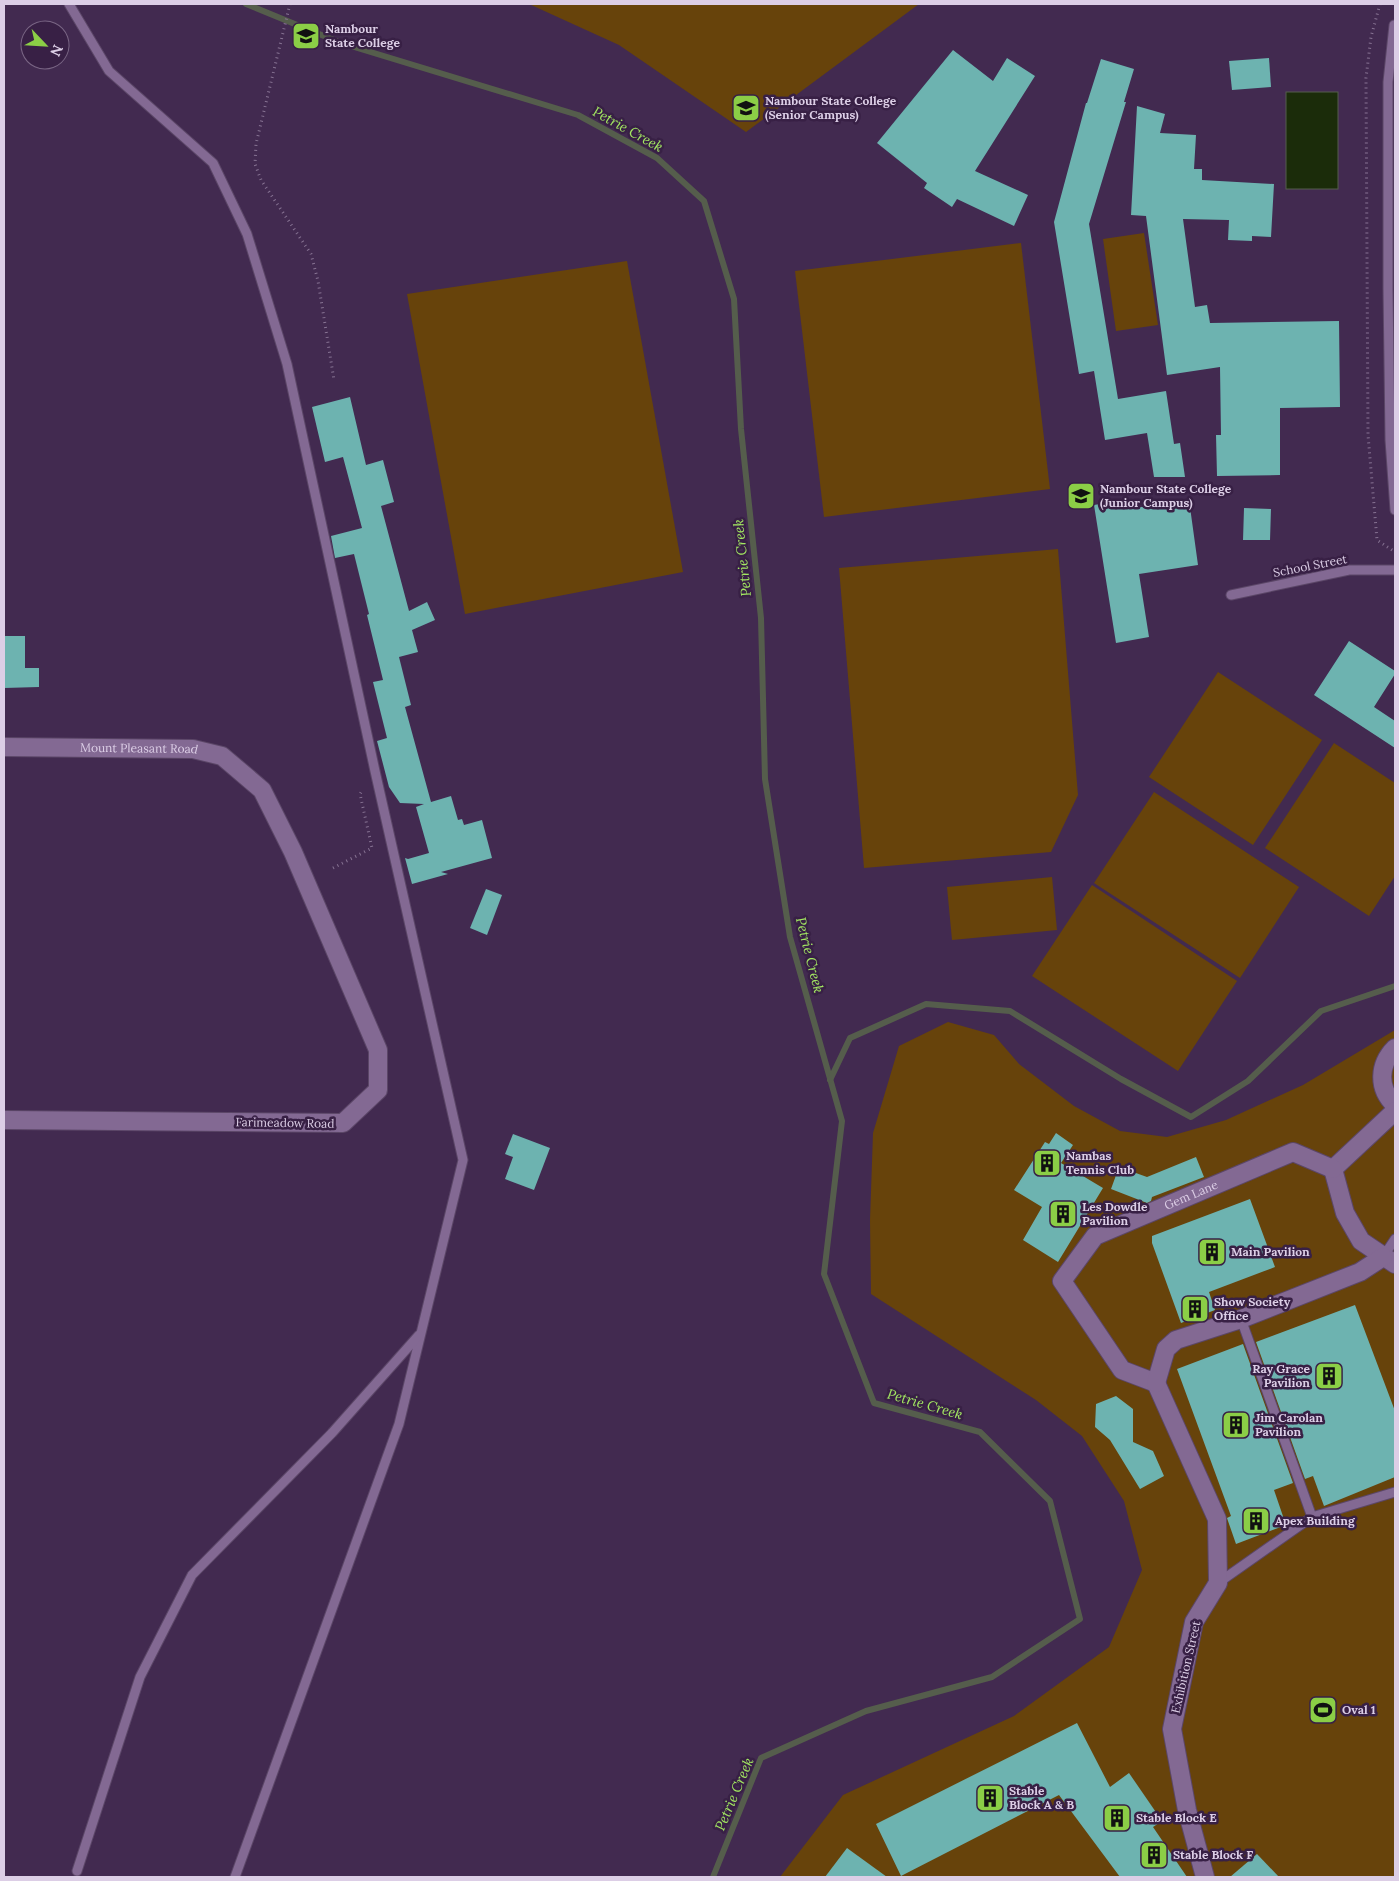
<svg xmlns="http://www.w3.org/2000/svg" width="1399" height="1881" font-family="Lora,serif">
  <rect width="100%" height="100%" fill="#422a50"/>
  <!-- green -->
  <g fill="#67430b">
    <path d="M 529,4 L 919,4 L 746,132 L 619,45 Z"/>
    <path d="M 1144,233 L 1158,325 L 1116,331 L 1103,239 Z"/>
    <path d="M 1021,243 L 1050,489 L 824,517 L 795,271 Z"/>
    <path d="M 627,261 L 683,572 L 465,614 L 407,294 Z"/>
    <path d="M 1058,549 L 1078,795 L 1051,852 L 864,868 L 839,568 Z"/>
    <path d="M 1218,672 L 1322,740 L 1253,845 L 1149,777 Z"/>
    <path d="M 1334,743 L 1395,783 L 1395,876 L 1369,916 L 1265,848 Z"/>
    <path d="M 1154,792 L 1299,887 L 1240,978 L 1094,883 Z"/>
    <path d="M 1052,877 L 1057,930 L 952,940 L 947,887 Z"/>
    <path d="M 1092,885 L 1237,981 L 1178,1071 L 1032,976 Z"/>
    <path d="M 948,1022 L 994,1035 L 1019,1064 L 1074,1106 L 1120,1131 L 1167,1137 L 1226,1120 L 1303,1085 L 1395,1030 L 1395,1877 L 780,1877 L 843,1795 L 1014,1716 L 1109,1647 L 1142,1570 L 1124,1501 L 1082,1436 L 1036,1400 L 871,1294 L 870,1220 L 873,1133 L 899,1046 Z"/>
  </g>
  <!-- water -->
  <rect fill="#1b2c0a" stroke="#555d4c" x="1286" y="92" width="52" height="97"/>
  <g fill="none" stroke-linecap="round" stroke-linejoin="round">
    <!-- stream -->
    <g stroke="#555d4c" stroke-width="6">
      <path d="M 246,4 L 341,43 L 578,115 L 657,158 L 704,201 L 734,299 L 741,429 L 761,618 L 765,779 L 790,937 L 842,1121 L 824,1274 L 874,1403 L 980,1432 L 1050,1501 L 1080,1619 L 992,1677 L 866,1711 L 761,1758 L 713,1877"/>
      <path d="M 830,1080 L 850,1038 L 926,1004 L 1010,1011 L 1121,1079 L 1191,1117 L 1248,1081 L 1321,1011 L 1395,986"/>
    </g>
  </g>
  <!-- building -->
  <g fill="#6db3b0">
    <path d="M 953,50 L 993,81 L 1007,58 L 1035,76 L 975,171 L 1028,195 L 1014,226 L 957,199 L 952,207 L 924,188 L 927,183 L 877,143 Z"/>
    <path d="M 1269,58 L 1271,87 L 1232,90 L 1229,61 Z"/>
    <path d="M 1101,59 L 1134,69 L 1124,102 L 1126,102 L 1089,224 L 1118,399 L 1166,391 L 1174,444 L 1180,443 L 1185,477 L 1154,477 L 1147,433 L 1105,440 L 1094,371 L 1079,374 L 1054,222 L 1086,103 L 1087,103 Z"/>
    <path d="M 1137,106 L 1165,114 L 1160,133 L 1196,135 L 1194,169 L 1202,169 L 1202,180 L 1274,184 L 1271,237 L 1252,236 L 1252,241 L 1228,240 L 1229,220 L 1183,219 L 1195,307 L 1207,305 L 1210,323 L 1339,321 L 1340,407 L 1280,408 L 1280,475 L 1217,476 L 1216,435 L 1221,435 L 1220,367 L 1167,375 L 1146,216 L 1131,215 Z"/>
    <path d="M 350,397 L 366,465 L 383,460 L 394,502 L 381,506 L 409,611 L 427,602 L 435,620 L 412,630 L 418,652 L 399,657 L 411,705 L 405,707 L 431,802 L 451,796 L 458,820 L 462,819 L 464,825 L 482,820 L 492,858 L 441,872 L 448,874 L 412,884 L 405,858 L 408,859 L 429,853 L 416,807 L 424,804 L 400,803 L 389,787 L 377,741 L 387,738 L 373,682 L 383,680 L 367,615 L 369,614 L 354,554 L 335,558 L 331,536 L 362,528 L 343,457 L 325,462 L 312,407 Z"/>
    <path d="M 1123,500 L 1125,507 L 1190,507 L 1198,565 L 1139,574 L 1149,637 L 1116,643 L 1094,505 Z"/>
    <path d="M 1244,508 L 1271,509 L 1270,540 L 1243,540 Z"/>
    <path d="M 4,636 L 25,636 L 25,668 L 39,668 L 39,687 L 4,688 Z"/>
    <path d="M 1349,641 L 1395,671 L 1395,674 L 1374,707 L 1395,721 L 1395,748 L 1314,695 Z"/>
    <path d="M 486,889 L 502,895 L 487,935 L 470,928 Z"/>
    <path d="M 1056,1133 L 1073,1145 L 1061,1163 L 1103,1188 L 1058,1262 L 1023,1240 L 1042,1207 L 1014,1190 L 1045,1142 L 1049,1144 Z"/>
    <path d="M 513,1134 L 550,1148 L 534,1190 L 505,1179 L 513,1157 L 505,1154 Z"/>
    <path d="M 1196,1157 L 1204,1177 L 1152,1197 L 1151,1201 L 1147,1203 L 1111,1189 L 1119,1167 L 1147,1177 Z"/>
    <path d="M 1250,1199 L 1275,1267 L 1209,1292 L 1215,1310 L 1181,1323 L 1152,1243 L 1152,1236 Z"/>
    <path d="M 1355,1305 L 1395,1411 L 1395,1477 L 1324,1506 L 1313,1476 L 1305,1479 L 1256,1342 Z"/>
    <path d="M 1243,1344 L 1293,1483 L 1274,1490 L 1286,1525 L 1236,1544 L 1228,1521 L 1227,1518 L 1231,1516 L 1177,1369 Z"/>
    <path d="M 1116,1396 L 1133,1409 L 1133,1442 L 1153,1451 L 1164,1476 L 1140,1489 L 1110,1440 L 1095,1427 L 1096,1404 Z"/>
    <path d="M 1077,1723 L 1110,1787 L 1129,1773 L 1162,1821 L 1153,1827 L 1187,1877 L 1120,1877 L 1059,1795 L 901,1876 L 876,1824 Z"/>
    <path d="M 847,1848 L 887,1877 L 825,1877 Z"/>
    <path d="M 1257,1854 L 1279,1877 L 1230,1877 Z"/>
  </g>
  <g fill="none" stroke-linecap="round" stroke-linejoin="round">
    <defs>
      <g id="service">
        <path d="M 69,4 L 109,71 L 213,163 L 247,234 L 287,364 L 375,771 L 463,1160 L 399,1424 L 235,1877"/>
        <path d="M 1394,25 L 1388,82 L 1388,289 L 1390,440 L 1395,510"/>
        <path d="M 1231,595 L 1349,570 L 1395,570"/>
        <path d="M 1383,1257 L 1395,1239"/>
        <path d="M 1241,1319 L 1312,1517"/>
        <path d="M 1218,1583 L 1312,1517 L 1395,1492"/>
        <path d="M 77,1871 L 140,1677 L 192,1575 L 332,1433 L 419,1335"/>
      </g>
      <g id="minor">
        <path id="s1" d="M 4,747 L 193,749 L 222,756 L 262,790 L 293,852 L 378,1050 L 378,1090 L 343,1123 L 4,1120"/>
        <path d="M 1395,1048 C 1379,1064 1377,1088 1395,1105"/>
        <path d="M 1395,1111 L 1333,1169 L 1345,1213 L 1361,1241 L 1395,1264"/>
        <path d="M 1156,1383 L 1217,1519 L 1218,1583 L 1194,1622 L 1172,1729 L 1187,1810 L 1205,1877"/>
        <path id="s2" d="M 1156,1383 L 1122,1370 L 1062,1281 L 1095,1236 L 1293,1152 L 1333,1169"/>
        <path d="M 1156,1383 L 1166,1349 L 1176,1340 L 1241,1319 L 1360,1272 L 1383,1257"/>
      </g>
    </defs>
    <!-- service casing -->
    <use href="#service" stroke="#5b4667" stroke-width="11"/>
    <!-- minor casing -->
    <use href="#minor" stroke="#5b4667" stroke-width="20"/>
    <!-- path -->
    <g stroke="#877393" stroke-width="3" stroke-dasharray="1 4" stroke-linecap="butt">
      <path d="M 290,4 L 256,144 L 255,164 L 261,180 L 311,254 L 318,281 L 334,380"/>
      <path d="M 1380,4 L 1371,37 L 1366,78 L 1368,435 L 1377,540 L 1395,552"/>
      <path d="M 333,868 L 372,848 L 360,794 L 363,789"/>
    </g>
    <!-- service -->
    <use href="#service" stroke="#836993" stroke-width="9"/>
    <!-- minor -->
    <use href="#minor" stroke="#836993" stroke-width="18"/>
  </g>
  <!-- icons -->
  <defs>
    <symbol id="school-square" viewBox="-11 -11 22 22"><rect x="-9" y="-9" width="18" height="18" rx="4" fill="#8bce46" stroke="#382045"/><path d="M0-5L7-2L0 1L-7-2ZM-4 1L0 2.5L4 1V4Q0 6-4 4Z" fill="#111"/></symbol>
    <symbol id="building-square" viewBox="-11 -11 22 22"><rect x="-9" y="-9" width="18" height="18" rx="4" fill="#8bce46" stroke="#382045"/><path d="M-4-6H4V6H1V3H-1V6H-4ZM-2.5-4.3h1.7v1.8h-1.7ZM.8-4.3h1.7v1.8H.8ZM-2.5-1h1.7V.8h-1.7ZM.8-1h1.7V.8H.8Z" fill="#111"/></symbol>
    <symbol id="stadium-square" viewBox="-11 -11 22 22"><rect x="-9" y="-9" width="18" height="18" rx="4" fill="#8bce46" stroke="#382045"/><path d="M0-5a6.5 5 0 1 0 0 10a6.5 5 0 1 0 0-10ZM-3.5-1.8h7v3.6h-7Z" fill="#111"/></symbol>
  </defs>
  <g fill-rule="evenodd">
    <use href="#school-square" x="290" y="20" width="32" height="32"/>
    <use href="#school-square" x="730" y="92" width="32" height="32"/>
    <use href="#school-square" x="1065" y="480" width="32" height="32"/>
    <use href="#building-square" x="1031" y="1147" width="32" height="32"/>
    <use href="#building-square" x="1047" y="1198" width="32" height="32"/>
    <use href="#building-square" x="1196" y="1236" width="32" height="32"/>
    <use href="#building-square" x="1179" y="1293" width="32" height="32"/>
    <use href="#building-square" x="1313" y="1360" width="32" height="32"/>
    <use href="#building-square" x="1220" y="1409" width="32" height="32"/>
    <use href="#building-square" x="1240" y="1505" width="32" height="32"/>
    <use href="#stadium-square" x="1307" y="1694" width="32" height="32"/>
    <use href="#building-square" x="974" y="1782" width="32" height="32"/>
    <use href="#building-square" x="1101" y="1802" width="32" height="32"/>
    <use href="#building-square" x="1138" y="1839" width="32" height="32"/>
  </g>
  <g text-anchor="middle" stroke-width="5" stroke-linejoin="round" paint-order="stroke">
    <!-- poi labels -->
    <g font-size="12" font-weight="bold" fill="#dccee6" stroke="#382045" text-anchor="start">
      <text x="325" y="33">Nambour<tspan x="325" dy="14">State College</tspan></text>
      <text x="765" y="105">Nambour State College<tspan x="765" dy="14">(Senior Campus)</tspan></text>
      <text x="1100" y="493">Nambour State College<tspan x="1100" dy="14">(Junior Campus)</tspan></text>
      <text x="1066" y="1160">Nambas<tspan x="1066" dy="14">Tennis Club</tspan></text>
      <text x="1082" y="1211">Les Dowdle<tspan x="1082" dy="14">Pavilion</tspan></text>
      <text x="1231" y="1256">Main Pavilion</text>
      <text x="1214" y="1306">Show Society<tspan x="1214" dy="14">Office</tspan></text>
      <text x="1310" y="1373" text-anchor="end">Ray Grace<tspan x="1310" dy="14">Pavilion</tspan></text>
      <text x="1255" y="1422">Jim Carolan<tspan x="1255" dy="14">Pavilion</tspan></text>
      <text x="1275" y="1525">Apex Building</text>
      <text x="1342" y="1714">Oval 1</text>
      <text x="1009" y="1795">Stable<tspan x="1009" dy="14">Block A &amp; B</tspan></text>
      <text x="1136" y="1822">Stable Block E</text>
      <text x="1173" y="1859">Stable Block F</text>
    </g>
    <!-- street labels -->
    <g font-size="12" fill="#dccee6" stroke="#382045">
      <text transform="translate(1310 566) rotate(-11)" y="4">School Street</text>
      <text dy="4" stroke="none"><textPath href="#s1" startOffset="135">Mount Pleasant Road</textPath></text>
      <text transform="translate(285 1123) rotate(1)" y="4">Farimeadow Road</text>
      <text dy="4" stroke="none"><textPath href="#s2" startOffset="304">Gem Lane</textPath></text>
      <text transform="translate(1186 1667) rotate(-77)" y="4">Exhibition Street</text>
    </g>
    <!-- water labels -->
    <g font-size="14" font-style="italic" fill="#a3e862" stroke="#382045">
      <text transform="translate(628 129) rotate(29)" y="5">Petrie Creek</text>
      <text transform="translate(742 558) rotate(-96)" y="5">Petrie Creek</text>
      <text transform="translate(810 955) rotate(76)" y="5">Petrie Creek</text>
      <text transform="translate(925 1404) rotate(16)" y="5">Petrie Creek</text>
      <text transform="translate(734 1794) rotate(-67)" y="5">Petrie Creek</text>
    </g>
  </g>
  <!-- border -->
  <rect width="1399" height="1881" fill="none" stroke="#dccee6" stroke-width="10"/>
  <!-- north arrow -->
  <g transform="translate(45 45) rotate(115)"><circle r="24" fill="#382045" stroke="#7a6685"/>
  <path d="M0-4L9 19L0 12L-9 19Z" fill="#8bce46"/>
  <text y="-8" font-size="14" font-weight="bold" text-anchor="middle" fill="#dccee6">N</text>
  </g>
</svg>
